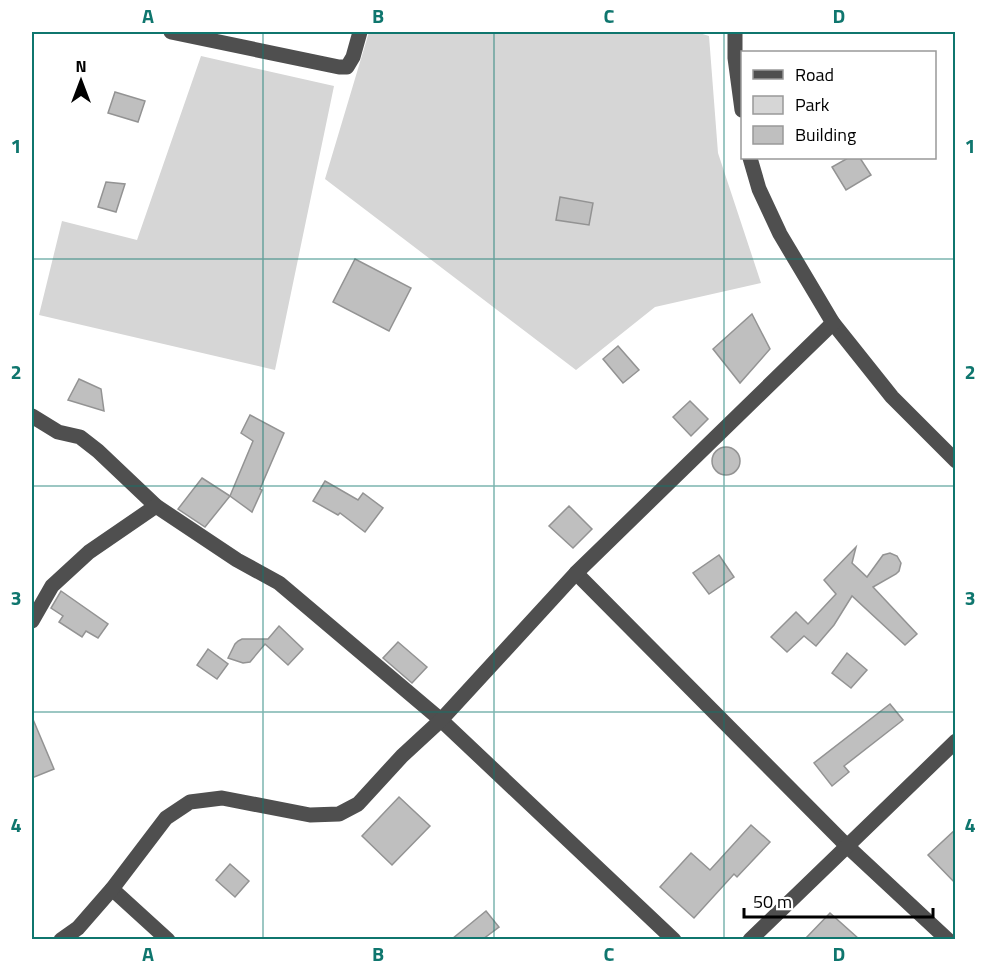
<svg xmlns="http://www.w3.org/2000/svg" width="987" height="971" font-family="'Titillium Web',sans-serif">
  <rect width="100%" height="100%" fill="#fff"/>
  <!-- green -->
  <g fill="#d6d6d6">
    <path d="M 369,32 L 696,32 L 709,36 L 718,153 L 761,283 L 655,307 L 576,370 L 325,179 Z"/>
    <path d="M 201,56 L 334,86 L 275,370 L 39,315 L 62,221 L 137,240 Z"/>
  </g>
  <!-- building -->
  <g fill="#bfbfbf" stroke="#939393" stroke-width="1.5">
    <path d="M 115,92 L 145,101 L 138,122 L 108,113 Z"/>
    <path d="M 848,158 L 860,158 L 871,175 L 846,190 L 832,167 Z"/>
    <path d="M 106,182 L 125,184 L 116,212 L 98,207 Z"/>
    <path d="M 560,197 L 593,203 L 589,225 L 556,220 Z"/>
    <path d="M 355,259 L 411,288 L 389,331 L 333,302 Z"/>
    <path d="M 752,314 L 770,349 L 740,383 L 713,349 Z"/>
    <path d="M 618,346 L 639,370 L 623,383 L 603,359 Z"/>
    <path d="M 79,379 L 101,389 L 104,411 L 68,400 Z"/>
    <path d="M 690,401 L 708,419 L 691,436 L 673,417 Z"/>
    <path d="M 250,415 L 284,433 L 260,489 L 262,490 L 252,512 L 230,496 L 253,441 L 241,433 Z"/>
    <circle cx="726" cy="461" r="14"/>
    <path d="M 202,478 L 230,496 L 205,527 L 178,509 Z"/>
    <path d="M 325,481 L 358,500 L 363,493 L 383,508 L 365,532 L 340,513 L 338,515 L 313,501 Z"/>
    <path d="M 569,506 L 592,529 L 573,548 L 549,526 Z"/>
    <path d="M 856,547 L 852,563 L 867,577 L 883,555 L 890,553 L 897,556 L 901,563 L 899,571 L 896,574 L 873,587 L 917,634 L 905,645 L 852,596 L 834,625 L 816,646 L 804,636 L 787,652 L 771,637 L 796,612 L 808,624 L 836,594 L 824,580 Z"/>
    <path d="M 719,555 L 734,577 L 709,594 L 693,573 Z"/>
    <path d="M 61,591 L 108,624 L 98,638 L 86,631 L 82,637 L 59,622 L 63,616 L 51,608 Z"/>
    <path d="M 279,626 L 303,649 L 288,665 L 265,644 L 250,662 L 243,663 L 228,658 L 235,644 L 238,641 L 242,639 L 268,639 Z"/>
    <path d="M 398,642 L 427,667 L 412,683 L 383,658 Z"/>
    <path d="M 208,649 L 228,664 L 217,679 L 197,665 Z"/>
    <path d="M 847,653 L 867,670 L 851,688 L 832,673 Z"/>
    <path d="M 890,704 L 903,720 L 844,766 L 849,772 L 832,786 L 814,763 Z"/>
    <path d="M 32,717 L 54,769 L 32,778 Z"/>
    <path d="M 399,797 L 430,826 L 392,865 L 362,836 Z"/>
    <path d="M 751,825 L 770,842 L 737,877 L 734,874 L 694,918 L 660,887 L 691,853 L 710,870 Z"/>
    <path d="M 956,829 L 956,884 L 928,855 Z"/>
    <path d="M 230,864 L 249,881 L 235,897 L 216,880 Z"/>
    <path d="M 486,911 L 499,927 L 483,939 L 452,939 Z"/>
    <path d="M 830,913 L 859,939 L 805,939 Z"/>
  </g>
  <g fill="none" stroke-linecap="round" stroke-linejoin="round">
    <!-- minor -->
    <g stroke="#4f4f4f" stroke-width="15">
      <path d="M 171,32 L 339,67 L 347,67 L 353,57 L 360,32"/>
      <path d="M 735,32 L 735,58 L 742,110"/>
      <path d="M 750,158 L 759,189 L 780,234 L 833,323 L 892,397 L 956,461"/>
      <path d="M 32,416 L 58,432 L 80,437 L 98,451 L 156,506 L 237,560 L 279,583 L 441,720 L 674,940"/>
      <path d="M 576,573 L 847,846 L 948,940"/>
      <path d="M 32,621 L 52,586 L 89,552 L 156,506"/>
      <path d="M 112,889 L 168,940"/>
      <path d="M 61,940 L 78,928 L 112,889 L 166,818 L 190,802 L 222,798 L 310,815 L 339,814 L 358,804 L 402,756 L 441,720 L 576,573 L 833,323"/>
      <path d="M 750,940 L 956,741"/>
    </g>
  </g>
  <!-- grid -->
  <path fill="none" stroke="#0f766e" stroke-width="1.5" stroke-opacity="0.55" d="M 263,32 L 263,940M 494,32 L 494,940M 724,32 L 724,940M 32,259 L 956,259M 32,486 L 956,486M 32,712 L 956,712"/>
  <!-- border -->
  <rect width="987" height="971" fill="none" stroke="#ffffff" stroke-width="66"/>
  <!-- legend -->
  <rect x="741" y="51" width="195" height="108" fill="#ffffff" stroke="#999999" stroke-width="1.5"/>
  <rect x="753" y="70" width="30" height="9" fill="#4f4f4f" stroke="#999999" stroke-width="1.5"/>
  <text x="795" y="81" font-size="18" fill="#000000">Road</text>
  <rect x="753" y="96" width="30" height="18" fill="#d6d6d6" stroke="#999999" stroke-width="1.5"/>
  <text x="795" y="111" font-size="18" fill="#000000">Park</text>
  <rect x="753" y="126" width="30" height="18" fill="#bfbfbf" stroke="#999999" stroke-width="1.5"/>
  <text x="795" y="141" font-size="18" fill="#000000">Building</text>
  <!-- north arrow -->
  <g transform="translate(81 81)" stroke="#ffffff" stroke-width="4.5" paint-order="stroke">
  <path d="M0-4.5L10 22L0 15L-10 22Z" fill="#000000"/>
  <text y="-9" font-size="16" font-weight="bold" text-anchor="middle" fill="#000000">N</text>
  </g>
  <!-- scale -->
  <path d="M744 908v9h189v-9" fill="none" stroke="#000000" stroke-width="3"/>
  <text x="753" y="908" font-size="18" fill="#000000" stroke="#ffffff" stroke-width="4.5" paint-order="stroke">50 m</text>
  <rect x="33" y="33" width="921" height="905" fill="none" stroke="#0f766e" stroke-width="2"/>
  <g font-size="20" text-anchor="middle" font-weight="bold" fill="#0f766e">
    <text x="148" y="23">A</text>
    <text x="378" y="23">B</text>
    <text x="609" y="23">C</text>
    <text x="839" y="23">D</text>
    <text x="16" y="153">1</text>
    <text x="970" y="153">1</text>
    <text x="16" y="379">2</text>
    <text x="970" y="379">2</text>
    <text x="16" y="605">3</text>
    <text x="970" y="605">3</text>
    <text x="16" y="832">4</text>
    <text x="970" y="832">4</text>
    <text x="148" y="961">A</text>
    <text x="378" y="961">B</text>
    <text x="609" y="961">C</text>
    <text x="839" y="961">D</text>
  </g>
</svg>
